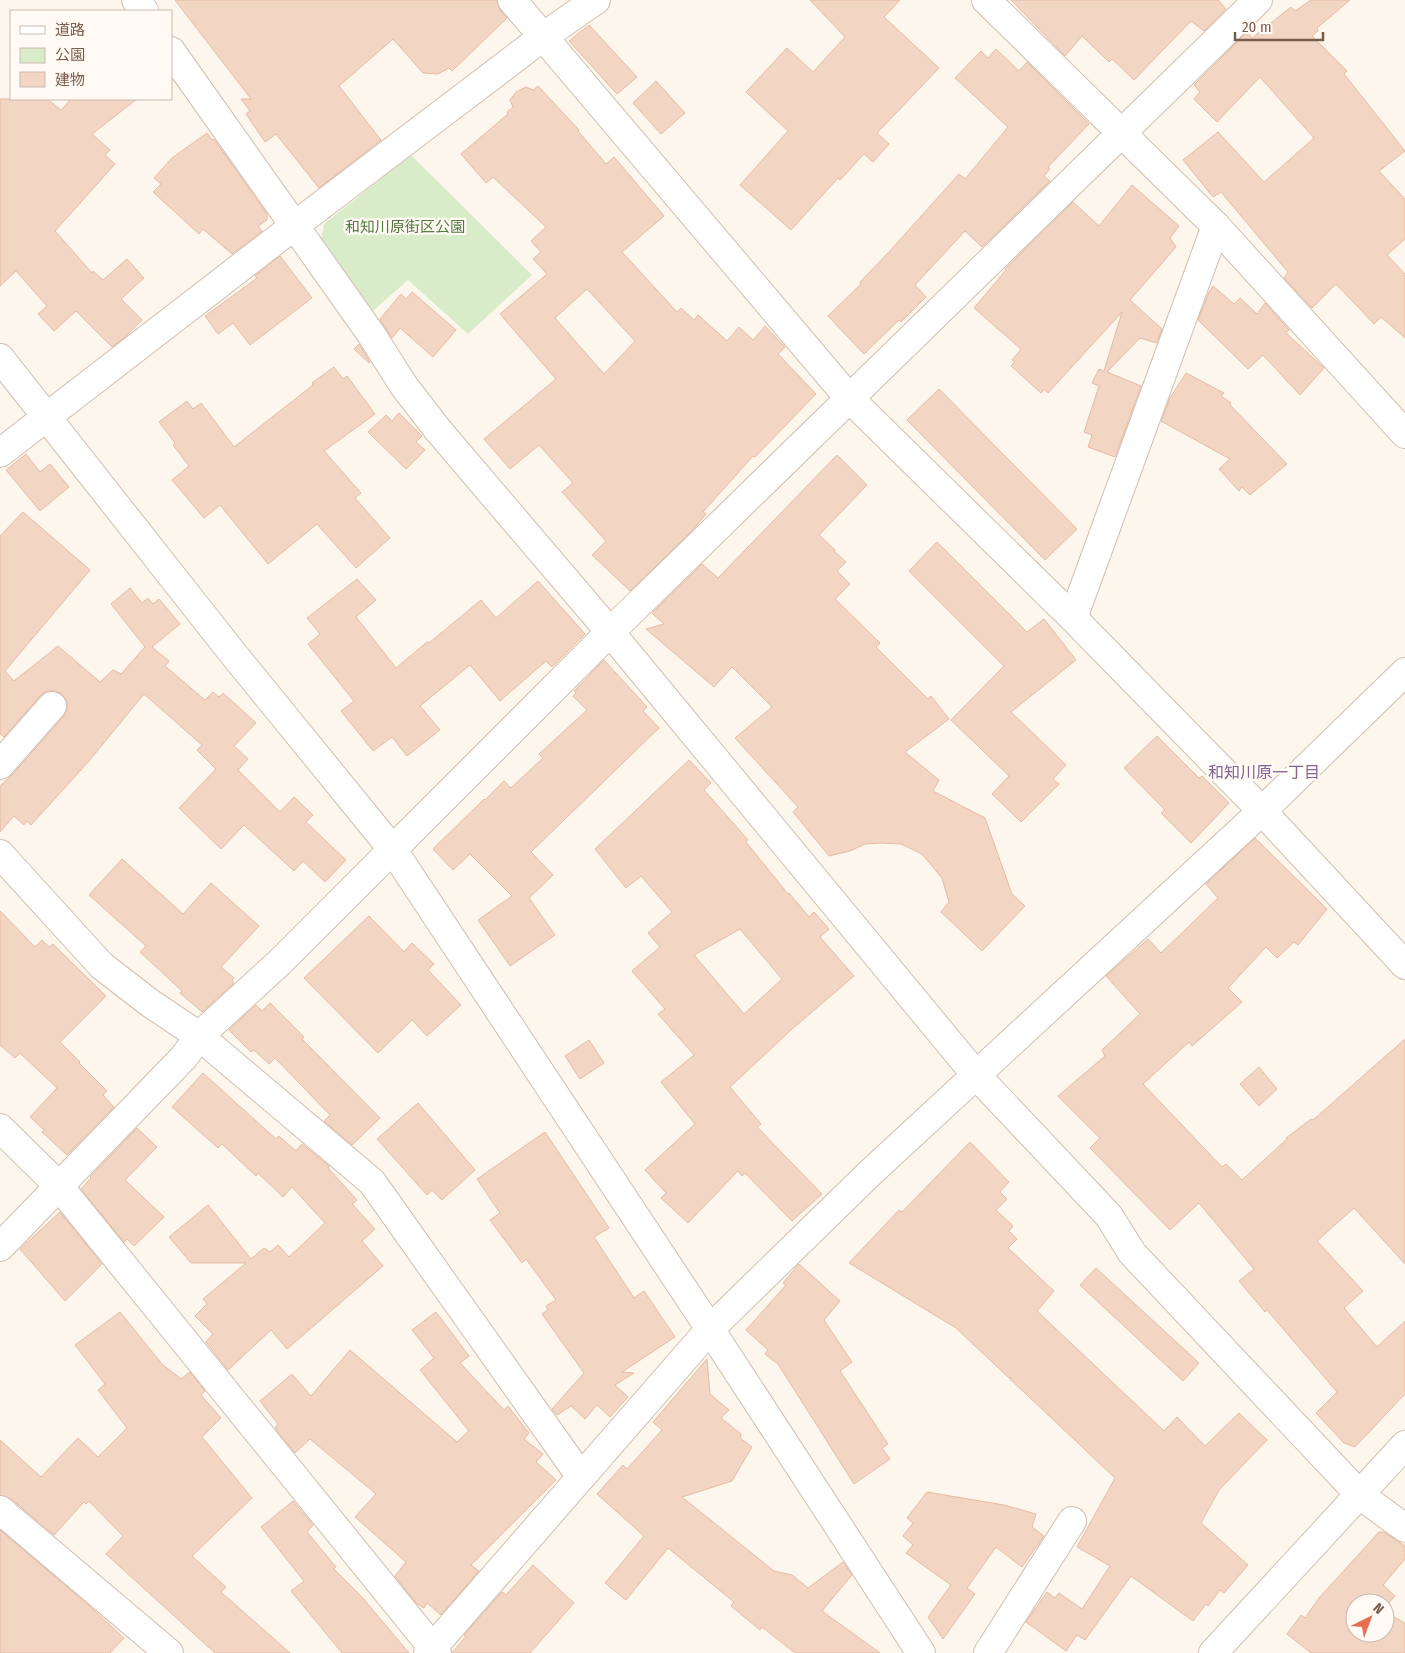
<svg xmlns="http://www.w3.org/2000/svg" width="1405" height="1653" font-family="'Fira Sans Condensed','Noto Sans JP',sans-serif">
  <rect width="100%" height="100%" fill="#fdf6ec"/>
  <!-- green -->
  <path fill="#d8ecc9" d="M 411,155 L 532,275 L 468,334 L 408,280 L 373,311 L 321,240 L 324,224 Z"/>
  <!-- building -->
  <g fill="#f3d5c3" stroke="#e6bba3" fill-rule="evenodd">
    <path d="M 175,0 L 497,0 L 500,10 L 507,18 L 452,71 L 449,68 L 438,74 L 423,73 L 393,39 L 339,86 L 381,140 L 319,188 L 276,134 L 265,142 L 246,114 L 250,111 L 241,99 L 251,99 Z"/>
    <path d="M 810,0 L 900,0 L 884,17 L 939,68 L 877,133 L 889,144 L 873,162 L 864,154 L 840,180 L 838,178 L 791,230 L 740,185 L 788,131 L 746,92 L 787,48 L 813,72 L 845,37 Z"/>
    <path d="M 1011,0 L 1218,0 L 1226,9 L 1204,31 L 1191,21 L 1134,80 L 1112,59 L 1109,62 L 1082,36 L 1065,56 Z"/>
    <path d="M 1311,0 L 1350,0 L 1317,28 L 1318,31 L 1312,36 L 1347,71 L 1344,74 L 1405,151 L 1379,171 L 1405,199 L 1405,239 L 1387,255 L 1405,274 L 1405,338 L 1381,317 L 1374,324 L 1336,284 L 1312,308 L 1284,278 L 1288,272 L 1221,192 L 1213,197 L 1183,160 L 1218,132 L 1264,182 L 1314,138 L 1260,77 L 1217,122 L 1194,99 L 1200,92 L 1194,85 L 1247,32 L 1252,38 L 1291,7 L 1295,11 Z"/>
    <path d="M 589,25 L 637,77 L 617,94 L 569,41 Z"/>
    <path d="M 996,49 L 1019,71 L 1027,62 L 1089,124 L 1048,167 L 1050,169 L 1044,176 L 1050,181 L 982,247 L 965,231 L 915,285 L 926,297 L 901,322 L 899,320 L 864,354 L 828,316 L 861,284 L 860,282 L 889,252 L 959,174 L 965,179 L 1008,127 L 955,78 L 981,51 L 988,58 Z"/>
    <path d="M 656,81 L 685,113 L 661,134 L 633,103 Z"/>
    <path d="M 538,86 L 579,130 L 578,131 L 606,164 L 614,157 L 664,216 L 622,252 L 677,312 L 681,308 L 694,320 L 698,315 L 727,341 L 739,327 L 753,340 L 765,326 L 785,347 L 778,354 L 816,394 L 755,457 L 753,456 L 703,512 L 706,514 L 691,532 L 630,591 L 592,555 L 606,541 L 562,492 L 573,483 L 539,445 L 510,469 L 484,439 L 556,379 L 500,314 L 547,274 L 533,259 L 541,252 L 531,241 L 546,227 L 493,177 L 486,183 L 461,154 L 508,114 L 507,112 L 513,107 L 510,100 L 516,92 L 526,87 L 533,90 ZM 587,289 L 635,341 L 604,374 L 555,318 Z"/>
    <path d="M 0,99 L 47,99 L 61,110 L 71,99 L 137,99 L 92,134 L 110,150 L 105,155 L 115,164 L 55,231 L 92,273 L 93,271 L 103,280 L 127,259 L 144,278 L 121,299 L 142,320 L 125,337 L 112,347 L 76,311 L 54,331 L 38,314 L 47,306 L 16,271 L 0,286 Z"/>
    <path d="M 207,133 L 212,140 L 214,139 L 267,214 L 267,220 L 258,226 L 262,231 L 232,254 L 203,229 L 199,234 L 153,192 L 161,184 L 154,178 L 172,158 Z"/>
    <path d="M 1132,185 L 1179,226 L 1170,238 L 1176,247 L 1130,300 L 1162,329 L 1157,343 L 1140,338 L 1107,372 L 1141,386 L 1115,457 L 1088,447 L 1092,435 L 1084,432 L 1099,386 L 1092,383 L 1099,369 L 1104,371 L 1122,312 L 1048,393 L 1044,389 L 1041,393 L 1011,366 L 1015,362 L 1012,360 L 1021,349 L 974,308 L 1006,270 L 1005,269 L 1073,202 L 1099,226 Z"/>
    <path d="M 280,256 L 312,298 L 250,345 L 233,323 L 218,334 L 205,316 L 257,278 L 255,276 Z"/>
    <path d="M 1213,286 L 1234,304 L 1240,298 L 1257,314 L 1265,303 L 1289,330 L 1286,333 L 1324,368 L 1300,395 L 1263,355 L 1248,369 L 1198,320 L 1209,292 Z"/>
    <path d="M 412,292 L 456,330 L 433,357 L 400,328 L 392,338 L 380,319 L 401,294 L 406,299 Z"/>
    <path d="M 359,344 L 370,362 L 369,363 L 354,349 Z"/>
    <path d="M 334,367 L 343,379 L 347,376 L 375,414 L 324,451 L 361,493 L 355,498 L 390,538 L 356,568 L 317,524 L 268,564 L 220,505 L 204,518 L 172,480 L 189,466 L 173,445 L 175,443 L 159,422 L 187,401 L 193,409 L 201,403 L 234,447 L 313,385 L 312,383 Z"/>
    <path d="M 1186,373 L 1224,393 L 1221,396 L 1231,403 L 1230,405 L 1287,464 L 1250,495 L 1242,487 L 1239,491 L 1219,469 L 1230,459 L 1161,421 L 1170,398 Z"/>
    <path d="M 939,389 L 1077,529 L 1045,560 L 907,420 Z"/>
    <path d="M 399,413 L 422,436 L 416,442 L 425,450 L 406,469 L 368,432 L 386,415 L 392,421 Z"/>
    <path d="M 26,454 L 40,472 L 50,464 L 69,487 L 40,511 L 6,470 Z"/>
    <path d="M 837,455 L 867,485 L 819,535 L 835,550 L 834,551 L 846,562 L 837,571 L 850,584 L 835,599 L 880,643 L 876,647 L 928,699 L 931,696 L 949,719 L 905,752 L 939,780 L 933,791 L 985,818 L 1012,894 L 1025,906 L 982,951 L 941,912 L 949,902 L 942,878 L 922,854 L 901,844 L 880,843 L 865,844 L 850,851 L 829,856 L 793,812 L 798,807 L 735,738 L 772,707 L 732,667 L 714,687 L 646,629 L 664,624 L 652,613 L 702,564 L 718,578 Z"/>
    <path d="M 23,512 L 90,570 L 5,671 L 14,681 L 58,646 L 100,682 L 113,670 L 121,674 L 145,647 L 111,604 L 130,588 L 142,603 L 148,598 L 153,604 L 159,599 L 180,624 L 152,647 L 169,661 L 165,666 L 205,700 L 213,692 L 219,697 L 223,693 L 256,723 L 234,746 L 248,759 L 238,770 L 280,812 L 294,797 L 313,815 L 306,822 L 346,860 L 325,882 L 303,861 L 294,871 L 244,825 L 221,849 L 179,808 L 216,769 L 197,750 L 202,745 L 144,694 L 89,761 L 31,825 L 27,821 L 24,825 L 14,816 L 0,832 L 0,786 L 12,775 L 64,716 L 67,709 L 67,701 L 62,694 L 55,691 L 47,691 L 40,696 L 4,737 L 0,734 L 0,536 Z"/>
    <path d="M 937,542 L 1027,632 L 1044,619 L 1076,660 L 1011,712 L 1066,765 L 1053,779 L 1059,784 L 1021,822 L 992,794 L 1009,776 L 951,720 L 1004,666 L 909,571 Z"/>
    <path d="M 357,579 L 376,600 L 356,617 L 396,668 L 427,642 L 429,643 L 481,600 L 496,618 L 538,581 L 585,634 L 552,667 L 546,661 L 500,701 L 470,665 L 420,706 L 440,730 L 407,756 L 392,737 L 373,751 L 341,711 L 354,701 L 308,644 L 320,634 L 307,618 Z"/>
    <path d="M 604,660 L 647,707 L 643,711 L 659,728 L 531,852 L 553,875 L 529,898 L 555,935 L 510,966 L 478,920 L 512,896 L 470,854 L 453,870 L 433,849 L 484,799 L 485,800 L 504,781 L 511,788 L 543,758 L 539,754 L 587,710 L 573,696 L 576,693 L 574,691 Z"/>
    <path d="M 1157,736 L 1199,778 L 1202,776 L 1229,803 L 1191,843 L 1161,813 L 1165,810 L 1124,768 Z"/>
    <path d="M 689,760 L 711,783 L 704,790 L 748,840 L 746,842 L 788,894 L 789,893 L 809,917 L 814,912 L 829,929 L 820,937 L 854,976 L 791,1030 L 730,1087 L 761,1124 L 757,1127 L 822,1194 L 792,1221 L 745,1173 L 742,1176 L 738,1171 L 688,1223 L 661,1198 L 666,1193 L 645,1170 L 695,1124 L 661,1082 L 694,1055 L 658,1014 L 665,1009 L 632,971 L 660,947 L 648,933 L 672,912 L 641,876 L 626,888 L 595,849 ZM 740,929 L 782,979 L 744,1014 L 694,955 Z"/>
    <path d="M 1255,838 L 1327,909 L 1298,945 L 1294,942 L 1277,958 L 1266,947 L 1228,988 L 1242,1002 L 1192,1046 L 1189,1042 L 1143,1084 L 1222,1167 L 1226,1164 L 1242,1180 L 1287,1139 L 1286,1138 L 1311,1119 L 1313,1120 L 1405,1039 L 1405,1264 L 1354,1208 L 1317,1241 L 1363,1291 L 1344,1308 L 1377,1347 L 1405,1321 L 1405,1394 L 1355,1447 L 1344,1443 L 1316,1413 L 1337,1392 L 1267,1310 L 1265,1312 L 1239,1281 L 1254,1269 L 1199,1203 L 1170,1230 L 1090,1148 L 1100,1138 L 1058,1096 L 1105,1056 L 1102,1050 L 1140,1014 L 1106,976 L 1148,939 L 1161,953 L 1218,898 L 1206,884 Z"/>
    <path d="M 122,859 L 183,914 L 211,883 L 259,926 L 221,967 L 234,978 L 232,981 L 234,983 L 202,1012 L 180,993 L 182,991 L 140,952 L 146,946 L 89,895 Z"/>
    <path d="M 0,911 L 35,947 L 42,940 L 49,947 L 53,944 L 106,996 L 60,1042 L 80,1062 L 79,1063 L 107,1091 L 103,1095 L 114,1107 L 67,1155 L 42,1132 L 44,1130 L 30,1117 L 57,1088 L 20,1053 L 15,1058 L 0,1045 Z"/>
    <path d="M 369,916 L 404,952 L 412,943 L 434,964 L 428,970 L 461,1005 L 427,1036 L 412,1020 L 378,1053 L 304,978 Z"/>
    <path d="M 270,1003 L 304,1037 L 302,1039 L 380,1118 L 352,1145 L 324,1121 L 330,1115 L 275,1058 L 269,1064 L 254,1050 L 251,1052 L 229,1030 L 256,1005 L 262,1011 Z"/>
    <path d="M 589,1040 L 604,1063 L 580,1079 L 565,1056 Z"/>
    <path d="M 1259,1067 L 1277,1089 L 1259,1106 L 1240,1084 Z"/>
    <path d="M 203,1073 L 276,1139 L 279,1136 L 296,1151 L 302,1144 L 329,1166 L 328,1168 L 357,1200 L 352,1204 L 375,1229 L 362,1241 L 383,1266 L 287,1349 L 271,1330 L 228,1370 L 206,1342 L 213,1334 L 195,1316 L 207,1304 L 203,1299 L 246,1263 L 191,1263 L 169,1237 L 208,1205 L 251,1259 L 264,1248 L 270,1252 L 278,1245 L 289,1257 L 325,1223 L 292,1187 L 283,1197 L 258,1173 L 256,1176 L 222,1144 L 218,1148 L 172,1107 Z"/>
    <path d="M 418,1103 L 475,1170 L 442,1200 L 432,1190 L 427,1195 L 377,1139 Z"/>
    <path d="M 137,1128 L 157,1147 L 125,1180 L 164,1217 L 134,1246 L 127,1239 L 124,1242 L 81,1189 L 91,1178 L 90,1177 Z"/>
    <path d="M 545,1132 L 609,1228 L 594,1237 L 634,1298 L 644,1291 L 675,1337 L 622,1372 L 634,1373 L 615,1385 L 628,1397 L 610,1417 L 597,1405 L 585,1419 L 571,1406 L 557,1415 L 552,1409 L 584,1373 L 542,1314 L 548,1310 L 546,1306 L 556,1300 L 526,1259 L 522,1263 L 490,1220 L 500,1213 L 477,1179 Z"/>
    <path d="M 970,1142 L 1009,1182 L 1000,1192 L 1007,1199 L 996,1210 L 1013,1226 L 1009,1231 L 1017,1239 L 1008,1248 L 1054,1291 L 1037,1311 L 1164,1431 L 1177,1417 L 1205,1446 L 1239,1413 L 1267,1440 L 1219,1490 L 1201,1523 L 1248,1565 L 1224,1593 L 1220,1590 L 1208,1606 L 1206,1604 L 1193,1621 L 1131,1576 L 1085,1640 L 1077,1635 L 1066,1651 L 1026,1622 L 1047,1592 L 1055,1598 L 1059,1593 L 1082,1609 L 1110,1566 L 1077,1547 L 1115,1478 L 1010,1379 L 1011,1377 L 1009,1378 L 956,1328 L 849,1263 L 899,1210 L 902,1212 Z"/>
    <path d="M 60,1212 L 102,1264 L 65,1301 L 20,1249 Z"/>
    <path d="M 799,1264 L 840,1301 L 824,1320 L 852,1362 L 840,1371 L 888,1444 L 882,1448 L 890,1459 L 854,1484 L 778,1364 L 765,1354 L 768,1350 L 746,1330 L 786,1285 L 783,1283 Z"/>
    <path d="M 1096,1268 L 1199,1363 L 1183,1381 L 1080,1285 Z"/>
    <path d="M 120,1312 L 162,1364 L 181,1379 L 190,1372 L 205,1391 L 201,1395 L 221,1418 L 202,1437 L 252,1498 L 192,1556 L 226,1587 L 221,1592 L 290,1653 L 215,1653 L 106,1554 L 123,1536 L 89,1501 L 86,1504 L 84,1502 L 54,1535 L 10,1498 L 0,1495 L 0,1440 L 41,1477 L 78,1438 L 98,1457 L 127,1428 L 98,1390 L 105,1384 L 75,1345 Z"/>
    <path d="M 436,1312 L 469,1356 L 460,1363 L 504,1410 L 508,1406 L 529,1433 L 524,1439 L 543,1454 L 536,1462 L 556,1480 L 471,1565 L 479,1571 L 441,1615 L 427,1603 L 424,1608 L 416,1603 L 395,1576 L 406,1562 L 355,1517 L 376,1494 L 310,1439 L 295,1453 L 275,1428 L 278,1424 L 260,1401 L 292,1374 L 311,1396 L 350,1350 L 457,1442 L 469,1431 L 420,1370 L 434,1358 L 412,1330 Z"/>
    <path d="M 707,1359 L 710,1394 L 729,1410 L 721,1418 L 741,1434 L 740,1438 L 752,1447 L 732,1481 L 682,1497 L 774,1571 L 792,1575 L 808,1588 L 843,1562 L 852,1575 L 822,1611 L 880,1653 L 795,1653 L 762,1627 L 760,1630 L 731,1606 L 734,1602 L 668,1548 L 626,1600 L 605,1583 L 644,1536 L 597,1494 L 623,1465 L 627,1469 L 662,1430 L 653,1422 Z"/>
    <path d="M 927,1492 L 1004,1505 L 1036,1514 L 1032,1527 L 1044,1536 L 1022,1567 L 996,1547 L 967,1588 L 975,1594 L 943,1639 L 928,1617 L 951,1585 L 906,1553 L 913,1545 L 903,1536 L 913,1523 L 907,1518 Z"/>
    <path d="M 293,1501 L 313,1525 L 307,1532 L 336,1567 L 334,1569 L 361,1596 L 409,1653 L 342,1653 L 291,1591 L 304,1581 L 261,1527 Z"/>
    <path d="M 0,1530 L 88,1605 L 124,1638 L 110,1653 L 0,1653 Z"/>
    <path d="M 1379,1532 L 1384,1532 L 1405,1546 L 1405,1559 L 1383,1585 L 1395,1596 L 1385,1607 L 1385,1603 L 1355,1603 L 1355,1633 L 1385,1633 L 1385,1612 L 1405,1623 L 1405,1653 L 1311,1653 L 1287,1634 L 1301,1615 L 1305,1618 L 1319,1598 Z"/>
    <path d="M 533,1565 L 574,1603 L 530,1653 L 452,1653 L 466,1636 L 464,1635 L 502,1592 L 506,1595 Z"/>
  </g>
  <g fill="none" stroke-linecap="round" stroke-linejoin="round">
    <defs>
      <g id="minor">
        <path d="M 136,0 L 144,11"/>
        <path d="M 512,0 L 849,398 L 1073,618 L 1262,811 L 1405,965"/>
        <path d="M 986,0 L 1216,226 L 1405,434"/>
        <path d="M 171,51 L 371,334 L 404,386 L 438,430 L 610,632 L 976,1075 L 1109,1216 L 1132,1253 L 1360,1495 L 1405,1528"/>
        <path d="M 0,358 L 231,651 L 393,850 L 710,1329 L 921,1653"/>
        <path d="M 0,453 L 294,226 L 544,36 L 596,0"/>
        <path d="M 1073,618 L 1216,226"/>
        <path d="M 0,765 L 52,706"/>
        <path d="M 0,854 L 102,966 L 150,1003 L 199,1036 L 372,1182 L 581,1477"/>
        <path d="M 0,1128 L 58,1185 L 437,1653"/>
        <path d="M 0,1247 L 184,1057 L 199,1036 L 279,963 L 610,632 L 1258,0"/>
        <path d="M 0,1510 L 169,1653"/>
        <path d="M 428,1653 L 710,1329 L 870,1173 L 1262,811 L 1405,672"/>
        <path d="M 988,1653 L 1072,1521"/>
        <path d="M 1213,1653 L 1405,1445"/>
      </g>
    </defs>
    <!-- minor casing -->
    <use href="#minor" stroke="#d1beb0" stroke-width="30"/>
    <!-- minor -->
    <use href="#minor" stroke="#fff" stroke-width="28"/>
  </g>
  <g text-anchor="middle" stroke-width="4.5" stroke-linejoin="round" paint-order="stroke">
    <!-- park labels -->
    <g font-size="15" fill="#537a41" stroke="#fffaf3">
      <text x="405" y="232">和知川原街区公園</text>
    </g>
    <!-- neighbourhood labels -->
    <g font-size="16" fill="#846695" stroke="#fffaf3">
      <text x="1264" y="778">和知川原一丁目</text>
    </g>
  </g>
  <!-- legend -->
  <rect x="10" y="10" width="162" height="90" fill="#fffaf3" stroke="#cabbb1"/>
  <rect x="20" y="26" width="25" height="8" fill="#ffffff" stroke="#cabbb1"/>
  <text x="55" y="35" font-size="15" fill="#7a5c4d">道路</text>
  <rect x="20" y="48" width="25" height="15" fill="#d8ecc9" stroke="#cabbb1"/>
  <text x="55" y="60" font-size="15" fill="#7a5c4d">公園</text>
  <rect x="20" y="72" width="25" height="15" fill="#f3d5c3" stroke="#cabbb1"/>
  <text x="55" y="85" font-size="15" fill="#7a5c4d">建物</text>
  <!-- north arrow -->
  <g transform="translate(1370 1618) rotate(42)"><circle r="24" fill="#fffaf3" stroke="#cabbb1"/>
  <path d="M0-4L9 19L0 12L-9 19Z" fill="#e76f51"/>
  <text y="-8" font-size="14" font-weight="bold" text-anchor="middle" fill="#7a5c4d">N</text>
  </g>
  <!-- scale -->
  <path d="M1235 32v8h88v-8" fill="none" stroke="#7a5c4d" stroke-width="2.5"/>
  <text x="1242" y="32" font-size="15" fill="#7a5c4d" stroke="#fffaf3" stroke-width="4" paint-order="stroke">20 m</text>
</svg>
